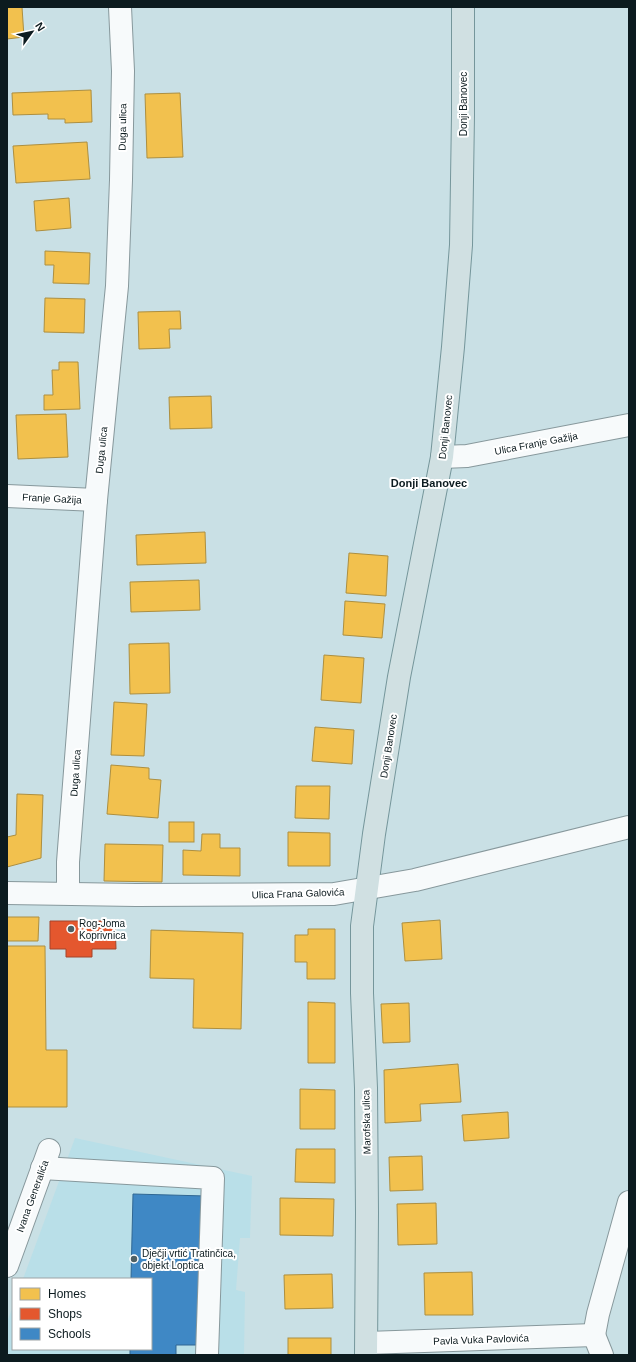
<svg xmlns="http://www.w3.org/2000/svg" width="636" height="1362" font-family="Arial,sans-serif">
  <rect width="100%" height="100%" fill="#c9e0e5"/>
  <!-- built -->
  <path fill="#b9dfe8" d="M 75,1138 L 252,1176 L 250,1238 L 240,1238 L 236,1290 L 245,1292 L 244,1355 L 7,1355 L 7,1322 L 13,1306 L 13,1349 L 151,1349 L 151,1279 L 23,1279 Z"/>
  <!-- homes -->
  <g fill="#f2c14e" stroke="#ad8f40">
    <path d="M 7,7 L 22,7 L 24,37 L 7,39 Z"/>
    <path d="M 91,90 L 92,122 L 65,123 L 65,119 L 48,119 L 48,114 L 13,115 L 12,93 Z"/>
    <path d="M 180,93 L 183,157 L 147,158 L 145,94 Z"/>
    <path d="M 87,142 L 90,179 L 16,183 L 13,146 Z"/>
    <path d="M 69,198 L 71,228 L 36,231 L 34,201 Z"/>
    <path d="M 45,251 L 90,253 L 89,284 L 53,283 L 54,265 L 45,265 Z"/>
    <path d="M 45,298 L 85,299 L 84,333 L 44,332 Z"/>
    <path d="M 180,311 L 181,329 L 169,329 L 170,348 L 139,349 L 138,312 Z"/>
    <path d="M 59,362 L 78,362 L 80,409 L 44,410 L 44,395 L 53,395 L 52,370 L 59,370 Z"/>
    <path d="M 211,396 L 212,428 L 170,429 L 169,397 Z"/>
    <path d="M 66,414 L 68,457 L 18,459 L 16,415 Z"/>
    <path d="M 205,532 L 206,563 L 137,565 L 136,535 Z"/>
    <path d="M 349,553 L 388,556 L 386,596 L 346,593 Z"/>
    <path d="M 199,580 L 200,610 L 131,612 L 130,582 Z"/>
    <path d="M 345,601 L 385,604 L 382,638 L 343,635 Z"/>
    <path d="M 169,643 L 170,693 L 130,694 L 129,644 Z"/>
    <path d="M 324,655 L 364,658 L 361,703 L 321,700 Z"/>
    <path d="M 114,702 L 147,704 L 144,756 L 111,755 Z"/>
    <path d="M 315,727 L 354,730 L 352,764 L 312,761 Z"/>
    <path d="M 111,765 L 149,768 L 149,779 L 161,780 L 158,818 L 107,814 Z"/>
    <path d="M 296,786 L 330,786 L 329,819 L 295,818 Z"/>
    <path d="M 17,794 L 43,795 L 41,858 L 7,867 L 7,837 L 16,835 Z"/>
    <rect x="169" y="822" width="25" height="20"/>
    <path d="M 288,832 L 330,833 L 330,866 L 288,866 Z"/>
    <path d="M 202,834 L 220,834 L 220,848 L 240,848 L 240,876 L 183,875 L 183,850 L 201,851 Z"/>
    <path d="M 105,844 L 163,845 L 162,882 L 104,881 Z"/>
    <path d="M 7,917 L 39,917 L 38,941 L 7,941 Z"/>
    <path d="M 440,920 L 442,959 L 405,961 L 402,923 Z"/>
    <path d="M 308,929 L 335,929 L 335,979 L 307,979 L 307,962 L 295,962 L 295,935 L 308,935 Z"/>
    <path d="M 151,930 L 243,933 L 241,1029 L 193,1028 L 194,979 L 150,978 Z"/>
    <path d="M 7,946 L 45,946 L 46,1050 L 67,1050 L 67,1107 L 7,1107 Z"/>
    <path d="M 308,1002 L 335,1003 L 335,1063 L 308,1063 Z"/>
    <path d="M 409,1003 L 410,1042 L 383,1043 L 381,1004 Z"/>
    <path d="M 458,1064 L 461,1102 L 420,1104 L 421,1121 L 385,1123 L 384,1070 Z"/>
    <path d="M 300,1089 L 335,1090 L 335,1129 L 300,1129 Z"/>
    <path d="M 508,1112 L 509,1138 L 464,1141 L 462,1115 Z"/>
    <path d="M 296,1149 L 335,1149 L 335,1183 L 295,1182 Z"/>
    <path d="M 422,1156 L 423,1190 L 390,1191 L 389,1157 Z"/>
    <path d="M 280,1198 L 334,1199 L 333,1236 L 280,1235 Z"/>
    <path d="M 436,1203 L 437,1244 L 398,1245 L 397,1204 Z"/>
    <path d="M 472,1272 L 473,1315 L 425,1315 L 424,1273 Z"/>
    <path d="M 332,1274 L 333,1308 L 285,1309 L 284,1275 Z"/>
    <rect x="288" y="1338" width="43" height="17"/>
  </g>
  <!-- shops -->
  <path fill="#e4572e" stroke="#a3452a" d="M 50,921 L 115,921 L 116,949 L 92,949 L 92,957 L 66,957 L 66,949 L 50,949 Z"/>
  <!-- schools -->
  <path fill="#3f88c5" stroke="#306793" d="M 133,1194 L 206,1196 L 204,1345 L 176,1345 L 176,1355 L 130,1355 L 130,1349 L 151,1349 L 151,1279 L 131,1279 Z"/>
  <g fill="none" stroke-linecap="round" stroke-linejoin="round">
    <defs>
      <g id="minor">
        <path d="M 442,457 L 467,456 L 629,425"/>
        <path d="M 7,496 L 96,500"/>
        <path d="M 7,893 L 136,895 L 334,894 L 415,880 L 629,827"/>
        <path d="M 68,893 L 68,862 L 96,500 L 117,286 L 121,180 L 123,71 L 120,7"/>
        <path d="M 42,1168 L 213,1178 L 207,1355"/>
        <path d="M 7,1266 L 49,1150"/>
        <path d="M 594,1335 L 598,1314 L 629,1202"/>
        <path d="M 594,1335 L 602,1355"/>
        <path d="M 367,1343 L 594,1335"/>
      </g>
      <path id="major" d="M 366,1355 L 367,1213 L 366,1088 L 362,993 L 362,926 L 374,834 L 399,677 L 442,457 L 453,347 L 461,245 L 463,115 L 463,7"/>
    </defs>
    <!-- minor casing -->
    <use href="#minor" stroke="#87989c" stroke-width="24"/>
    <!-- major casing -->
    <use href="#major" stroke="#75969b" stroke-width="24"/>
    <!-- minor -->
    <use href="#minor" stroke="#f7fafb" stroke-width="22"/>
    <!-- major -->
    <use href="#major" stroke="#d0e0e2" stroke-width="22"/>
  </g>
  <!-- markers -->
  <g fill="#4e6064" stroke="#fff" stroke-width="1.5">
    <circle cx="71" cy="929" r="4"/>
    <circle cx="134" cy="1259" r="4"/>
  </g>
  <g text-anchor="middle" stroke-width="4" stroke-linejoin="round" paint-order="stroke">
    <!-- street labels -->
    <g font-size="10" fill="#0c1b1f" stroke="#fff">
      <text transform="translate(463 104) rotate(-90)" y="4">Donji Banovec</text>
      <text transform="translate(122 127) rotate(-89)" y="4">Duga ulica</text>
      <text transform="translate(445 427) rotate(-84)" y="4">Donji Banovec</text>
      <text transform="translate(536 443) rotate(-11)" y="4">Ulica Franje Gažija</text>
      <text transform="translate(101 450) rotate(-84)" y="4">Duga ulica</text>
      <text transform="translate(52 498) rotate(3)" y="4">Franje Gažija</text>
      <text transform="translate(388 746) rotate(-81)" y="4">Donji Banovec</text>
      <text transform="translate(75 773) rotate(-86)" y="4">Duga ulica</text>
      <text transform="translate(298 893) rotate(-2)" y="4">Ulica Frana Galovića</text>
      <text transform="translate(366 1122) rotate(-91)" y="4">Marofska ulica</text>
      <text transform="translate(32 1196) rotate(-70)" y="4">Ivana Generalića</text>
      <text transform="translate(481 1339) rotate(-2)" y="4">Pavla Vuka Pavlovića</text>
    </g>
    <!-- poi labels -->
    <g font-size="10" fill="#0c1b1f" stroke="#fff" text-anchor="start">
      <text x="79" y="927">Rog-Joma<tspan x="79" dy="12">Koprivnica</tspan></text>
      <text x="142" y="1257">Dječji vrtić Tratinčica,<tspan x="142" dy="12">objekt Loptica</tspan></text>
    </g>
    <!-- neighbourhood labels -->
    <g font-size="11" font-weight="bold" fill="#0c1b1f" stroke="#fff">
      <text x="429" y="487">Donji Banovec</text>
    </g>
  </g>
  <!-- border -->
  <rect width="636" height="1362" fill="none" stroke="#0c1b1f" stroke-width="16"/>
  <!-- legend -->
  <rect x="12" y="1278" width="140" height="72" fill="#ffffff" stroke="#9ea4a5"/>
  <rect x="20" y="1288" width="20" height="12" fill="#f2c14e" stroke="#9ea4a5"/>
  <text x="48" y="1298" font-size="12" fill="#0c1b1f">Homes</text>
  <rect x="20" y="1308" width="20" height="12" fill="#e4572e" stroke="#9ea4a5"/>
  <text x="48" y="1318" font-size="12" fill="#0c1b1f">Shops</text>
  <rect x="20" y="1328" width="20" height="12" fill="#3f88c5" stroke="#9ea4a5"/>
  <text x="48" y="1338" font-size="12" fill="#0c1b1f">Schools</text>
  <!-- north arrow -->
  <g transform="translate(32 32) rotate(57)" stroke="#ffffff" stroke-width="3" paint-order="stroke">
  <path d="M0-3L7 15L0 10L-7 15Z" fill="#0c1b1f"/>
  <text y="-6" font-size="11" font-weight="bold" text-anchor="middle" fill="#0c1b1f">N</text>
  </g>
</svg>
